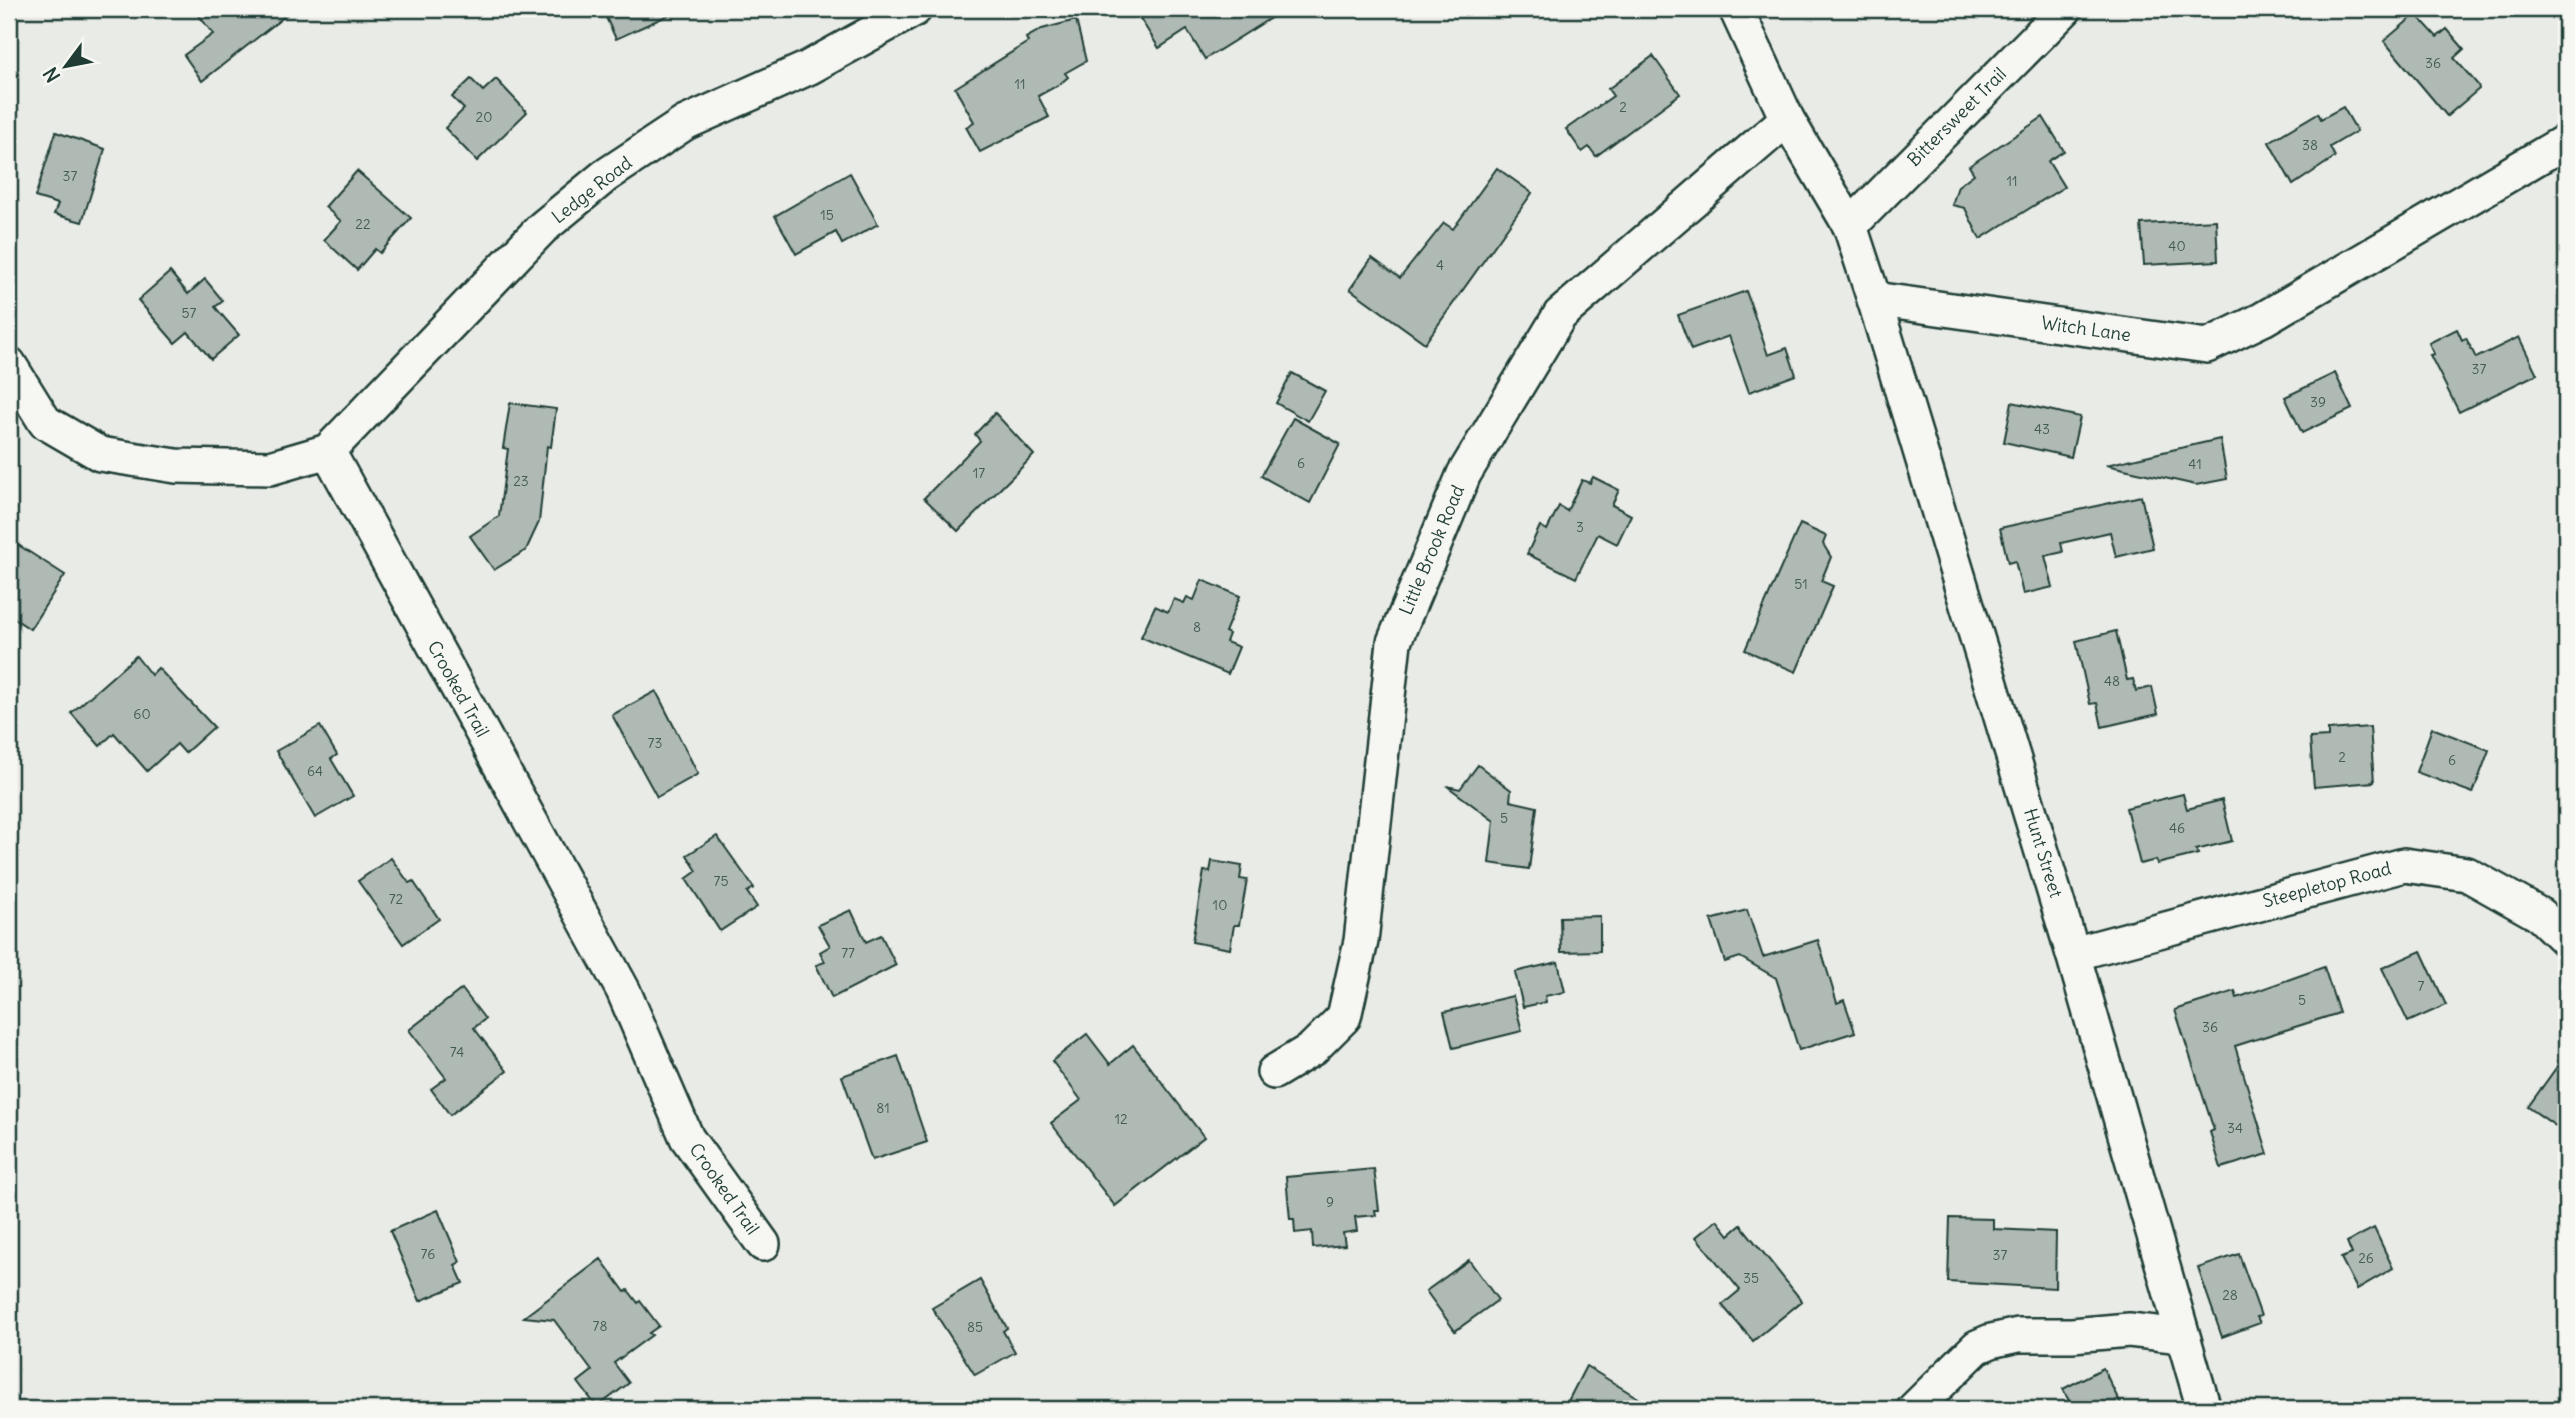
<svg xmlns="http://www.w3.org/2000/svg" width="2575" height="1418" font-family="Delius,sans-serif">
  <rect width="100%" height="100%" fill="#e9ebe7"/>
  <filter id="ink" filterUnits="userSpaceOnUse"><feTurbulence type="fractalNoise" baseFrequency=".0143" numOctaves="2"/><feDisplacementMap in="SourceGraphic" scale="14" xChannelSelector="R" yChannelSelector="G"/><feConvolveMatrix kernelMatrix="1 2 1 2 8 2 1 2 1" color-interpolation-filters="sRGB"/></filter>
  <g filter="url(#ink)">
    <!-- building -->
    <g fill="#b0bab5" stroke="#1f3d34" stroke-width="2">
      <path d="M 194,9 L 294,9 L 202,81 L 184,55 L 213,34 Z"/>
      <path d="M 602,9 L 682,9 L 616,39 Z"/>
      <path d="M 1134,9 L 1285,9 L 1205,59 L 1187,30 L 1159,48 Z"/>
      <path d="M 2416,14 L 2437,37 L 2447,29 L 2464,49 L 2454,58 L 2478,85 L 2479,89 L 2447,116 L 2384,41 Z"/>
      <path d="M 1076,20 L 1086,61 L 1065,73 L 1068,77 L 1060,84 L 1038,96 L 1049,117 L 980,152 L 966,127 L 974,122 L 955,88 L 1028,42 L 1026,38 L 1042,29 Z"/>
      <path d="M 1653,56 L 1680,94 L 1596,156 L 1589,147 L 1582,152 L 1566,129 L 1613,96 L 1608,89 Z"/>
      <path d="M 471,79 L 483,91 L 496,79 L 527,112 L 477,161 L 445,128 L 464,109 L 452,97 Z"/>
      <path d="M 2343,107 L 2357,131 L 2330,147 L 2335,157 L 2293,185 L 2269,142 L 2318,113 L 2321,119 Z"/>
      <path d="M 2043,117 L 2064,151 L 2048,161 L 2064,187 L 1980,239 L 1965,208 L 1952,205 L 1958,186 L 1974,174 L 1969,166 Z"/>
      <path d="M 56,132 L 105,149 L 82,222 L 54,214 L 58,204 L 35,197 Z"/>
      <path d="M 1497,168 L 1532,193 L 1425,343 L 1350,289 L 1372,258 L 1400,278 L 1444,223 L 1453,229 Z"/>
      <path d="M 357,171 L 411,218 L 380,253 L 375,249 L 357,270 L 324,240 L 341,221 L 325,207 Z"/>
      <path d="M 850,173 L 878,224 L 842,244 L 836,232 L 796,254 L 775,216 Z"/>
      <path d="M 2216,220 L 2218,261 L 2144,265 L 2141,224 Z"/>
      <path d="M 170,272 L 188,294 L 205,279 L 223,301 L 215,307 L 239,335 L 211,359 L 188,332 L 175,343 L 138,300 Z"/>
      <path d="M 1746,291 L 1768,355 L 1787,348 L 1796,375 L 1749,392 L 1729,336 L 1691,350 L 1678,315 Z"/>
      <path d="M 2457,329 L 2462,340 L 2466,338 L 2476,358 L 2519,337 L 2537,374 L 2459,412 L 2430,355 L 2434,354 L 2429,343 Z"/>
      <path d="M 1292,373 L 1325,391 L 1308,421 L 1276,403 Z"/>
      <path d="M 2335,373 L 2352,409 L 2302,433 L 2285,397 Z"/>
      <path d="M 2012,402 L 2080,417 L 2071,457 L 2004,442 Z"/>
      <path d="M 510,403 L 556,409 L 551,447 L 547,446 L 539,522 L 526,550 L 494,570 L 470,536 L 499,516 L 508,449 L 503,448 Z"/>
      <path d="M 995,413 L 1034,455 L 958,531 L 924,498 L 980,441 L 975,434 Z"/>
      <path d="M 1293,418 L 1340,444 L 1310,503 L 1261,476 Z"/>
      <path d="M 2220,439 L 2227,479 L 2196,485 L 2106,465 Z"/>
      <path d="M 1593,477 L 1619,490 L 1612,505 L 1631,515 L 1617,544 L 1598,534 L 1576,578 L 1527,554 L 1540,526 L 1547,530 L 1559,506 L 1567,511 L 1582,480 L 1590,483 Z"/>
      <path d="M 2141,496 L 2153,548 L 2116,557 L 2110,532 L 2061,543 L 2063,552 L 2045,556 L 2053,587 L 2023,594 L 2015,561 L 2008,563 L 2000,528 Z"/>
      <path d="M 1800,524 L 1826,536 L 1823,544 L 1831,557 L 1821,581 L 1833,586 L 1796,672 L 1745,650 Z"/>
      <path d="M 9,539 L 65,575 L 30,629 L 9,615 Z"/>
      <path d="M 1202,580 L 1240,596 L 1225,632 L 1229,634 L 1226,642 L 1239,647 L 1228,674 L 1141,637 L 1155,606 L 1168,612 L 1174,599 L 1184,603 L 1187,597 L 1194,600 Z"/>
      <path d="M 2116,631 L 2127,680 L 2133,679 L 2136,691 L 2152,687 L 2158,714 L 2102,727 L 2097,703 L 2090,704 L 2076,641 Z"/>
      <path d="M 136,656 L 151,675 L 158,668 L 214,727 L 185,753 L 177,744 L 147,771 L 114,733 L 100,746 L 71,713 Z"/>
      <path d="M 656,691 L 698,774 L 657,797 L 612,715 Z"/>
      <path d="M 320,726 L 337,755 L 331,759 L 353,796 L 315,818 L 276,751 Z"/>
      <path d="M 2370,727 L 2374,782 L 2314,787 L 2310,738 L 2328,737 L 2328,730 Z"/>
      <path d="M 2432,728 L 2489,750 L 2473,793 L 2416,772 Z"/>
      <path d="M 1478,765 L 1511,790 L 1510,801 L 1537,807 L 1529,869 L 1489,863 L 1494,821 L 1447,786 L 1460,789 Z"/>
      <path d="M 2183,794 L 2187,809 L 2222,800 L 2232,841 L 2196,850 L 2198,854 L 2157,864 L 2156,860 L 2140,864 L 2126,808 Z"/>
      <path d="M 717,836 L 754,888 L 747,892 L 757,907 L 720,931 L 686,879 L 697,871 L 687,855 Z"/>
      <path d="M 391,858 L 409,883 L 413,881 L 439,919 L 403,944 L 358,881 Z"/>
      <path d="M 1212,861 L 1242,866 L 1240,879 L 1247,880 L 1239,925 L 1234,925 L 1230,949 L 1192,942 L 1204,871 L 1210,872 Z"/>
      <path d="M 851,910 L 866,942 L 881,935 L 896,965 L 832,998 L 816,965 L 825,962 L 820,952 L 830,946 L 818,925 Z"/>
      <path d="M 1747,910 L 1763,957 L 1818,940 L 1837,1003 L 1844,1000 L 1855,1032 L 1799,1050 L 1776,978 L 1740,957 L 1725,962 L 1711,920 Z"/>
      <path d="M 1600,916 L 1600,951 L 1561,952 L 1560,917 Z"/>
      <path d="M 2421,951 L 2446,1005 L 2408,1022 L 2382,968 Z"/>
      <path d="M 1558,962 L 1565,992 L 1545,996 L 1546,1002 L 1523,1007 L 1515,972 Z"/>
      <path d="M 2324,967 L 2339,1013 L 2235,1046 L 2268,1154 L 2221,1168 L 2210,1132 L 2214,1130 L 2175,1010 L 2235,991 L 2237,998 Z"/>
      <path d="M 462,989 L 485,1019 L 474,1028 L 507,1071 L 450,1115 L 431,1089 L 446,1078 L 409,1030 Z"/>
      <path d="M 1513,996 L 1522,1031 L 1453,1048 L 1444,1012 Z"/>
      <path d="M 1087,1034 L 1110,1064 L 1133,1045 L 1204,1137 L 1115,1206 L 1051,1123 L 1081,1100 L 1052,1061 Z"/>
      <path d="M 2566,1054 L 2566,1133 L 2528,1107 Z"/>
      <path d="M 898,1056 L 927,1142 L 872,1160 L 842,1076 Z"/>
      <path d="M 1374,1169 L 1379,1210 L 1375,1210 L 1376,1215 L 1355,1217 L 1357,1231 L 1343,1233 L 1345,1245 L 1313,1248 L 1312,1231 L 1295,1233 L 1294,1219 L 1290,1219 L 1286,1177 Z"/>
      <path d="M 438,1210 L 460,1262 L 455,1265 L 463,1283 L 420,1301 L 390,1231 Z"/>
      <path d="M 1950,1218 L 1993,1219 L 1993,1229 L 2056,1232 L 2055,1288 L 1948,1282 Z"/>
      <path d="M 1717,1220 L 1729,1235 L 1741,1225 L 1802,1301 L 1753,1341 L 1722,1305 L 1740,1290 L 1696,1237 Z"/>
      <path d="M 2374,1228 L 2393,1268 L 2357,1289 L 2341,1258 L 2352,1254 L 2347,1242 Z"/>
      <path d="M 2239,1254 L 2261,1316 L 2257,1317 L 2260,1323 L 2222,1337 L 2198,1268 Z"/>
      <path d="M 601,1259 L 625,1292 L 628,1290 L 638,1303 L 640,1301 L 659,1326 L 649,1333 L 652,1335 L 614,1363 L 629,1383 L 597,1407 L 578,1382 L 592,1371 L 554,1320 L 524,1317 Z"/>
      <path d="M 1469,1260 L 1498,1300 L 1455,1331 L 1426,1291 Z"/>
      <path d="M 980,1280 L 1007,1328 L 1003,1331 L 1015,1352 L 975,1375 L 932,1308 Z"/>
      <path d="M 1586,1366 L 1656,1409 L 1564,1409 Z"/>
      <path d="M 2103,1368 L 2123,1409 L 2073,1409 L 2063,1389 Z"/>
    </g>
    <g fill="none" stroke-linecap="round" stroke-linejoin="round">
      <defs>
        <g id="minor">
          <path d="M 1736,9 L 1787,119 L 1850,226 L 1874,299 L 2207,346 L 2263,319 L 2566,141"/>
          <path d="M 1850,226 L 2065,9"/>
          <path d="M 1874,299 L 2073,954 L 2204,1409"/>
          <path d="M 9,364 L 45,422 L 100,454 L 176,466 L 270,468 L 328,451 L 623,990 L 687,1138 L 763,1244"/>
          <path d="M 328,451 L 542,228 L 605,176 L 685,123 L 808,68 L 915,9"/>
          <path d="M 2073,954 L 2404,865 L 2467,874 L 2540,915 L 2566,940"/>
          <path d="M 1274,1072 L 1312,1049 L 1344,1017 L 1361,941 L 1394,642 L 1464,474 L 1560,315 L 1787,119"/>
          <path d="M 1914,1409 L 1977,1347 L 1991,1341 L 2018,1335 L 2072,1335 L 2129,1330 L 2182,1336"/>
        </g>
      </defs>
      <!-- minor casing -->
      <use href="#minor" stroke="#1f3d34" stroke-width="38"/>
      <!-- minor -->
      <use href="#minor" stroke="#f6f6f2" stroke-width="33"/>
    </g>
  </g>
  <g text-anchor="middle" stroke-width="7" stroke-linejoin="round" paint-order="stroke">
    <!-- number labels -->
    <g font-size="14" fill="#435c54">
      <text x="2433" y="68">36</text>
      <text x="1020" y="89">11</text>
      <text x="1623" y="112">2</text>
      <text x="484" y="122">20</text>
      <text x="2310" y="150">38</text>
      <text x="70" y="181">37</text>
      <text x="2012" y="186">11</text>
      <text x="827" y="220">15</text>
      <text x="363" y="229">22</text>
      <text x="2177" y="251">40</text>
      <text x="1440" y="270">4</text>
      <text x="189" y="318">57</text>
      <text x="2479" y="374">37</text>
      <text x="2318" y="407">39</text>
      <text x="2042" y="434">43</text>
      <text x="1301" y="468">6</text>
      <text x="2195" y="469">41</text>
      <text x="979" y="478">17</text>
      <text x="521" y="486">23</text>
      <text x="1580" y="532">3</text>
      <text x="1801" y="589">51</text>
      <text x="1197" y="632">8</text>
      <text x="2112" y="686">48</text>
      <text x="142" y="719">60</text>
      <text x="655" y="748">73</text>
      <text x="2342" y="762">2</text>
      <text x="2452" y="765">6</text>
      <text x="315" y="776">64</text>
      <text x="1504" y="823">5</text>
      <text x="2177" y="833">46</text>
      <text x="721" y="886">75</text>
      <text x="396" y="904">72</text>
      <text x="1220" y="910">10</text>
      <text x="848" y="958">77</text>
      <text x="2421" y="991">7</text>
      <text x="2302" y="1005">5</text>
      <text x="2210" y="1032">36</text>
      <text x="457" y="1057">74</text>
      <text x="883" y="1113">81</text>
      <text x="1121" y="1124">12</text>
      <text x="2235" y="1133">34</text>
      <text x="1330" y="1207">9</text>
      <text x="428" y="1259">76</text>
      <text x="2000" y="1260">37</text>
      <text x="2366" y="1263">26</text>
      <text x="1751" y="1283">35</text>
      <text x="2230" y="1300">28</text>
      <text x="600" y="1331">78</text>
      <text x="975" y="1332">85</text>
    </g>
    <!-- street labels -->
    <g font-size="18" fill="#1f3d34" stroke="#f6f6f2">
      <text transform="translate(1957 117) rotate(-45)" y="6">Bittersweet Trail</text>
      <text transform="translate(592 190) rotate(-38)" y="6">Ledge Road</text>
      <text transform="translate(2086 329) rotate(8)" y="6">Witch Lane</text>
      <text transform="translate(1432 550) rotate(-67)" y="6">Little Brook Road</text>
      <text transform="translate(458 689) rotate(61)" y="6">Crooked Trail</text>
      <text transform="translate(2043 853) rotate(73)" y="6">Hunt Street</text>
      <text transform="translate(2327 885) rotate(-15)" y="6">Steepletop Road</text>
      <text transform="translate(724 1189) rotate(55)" y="6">Crooked Trail</text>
    </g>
  </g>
  <!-- margin -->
  <rect width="2575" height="1418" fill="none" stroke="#f6f6f2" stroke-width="35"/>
  <rect x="18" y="18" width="2540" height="1383" fill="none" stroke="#1f3d34" stroke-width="2.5" filter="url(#ink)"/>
  <!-- north arrow -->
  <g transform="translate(66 66) rotate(238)" stroke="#f6f6f2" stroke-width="5" paint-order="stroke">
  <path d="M0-5L12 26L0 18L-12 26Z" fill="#1f3d34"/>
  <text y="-10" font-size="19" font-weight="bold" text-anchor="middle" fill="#1f3d34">N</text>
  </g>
</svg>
